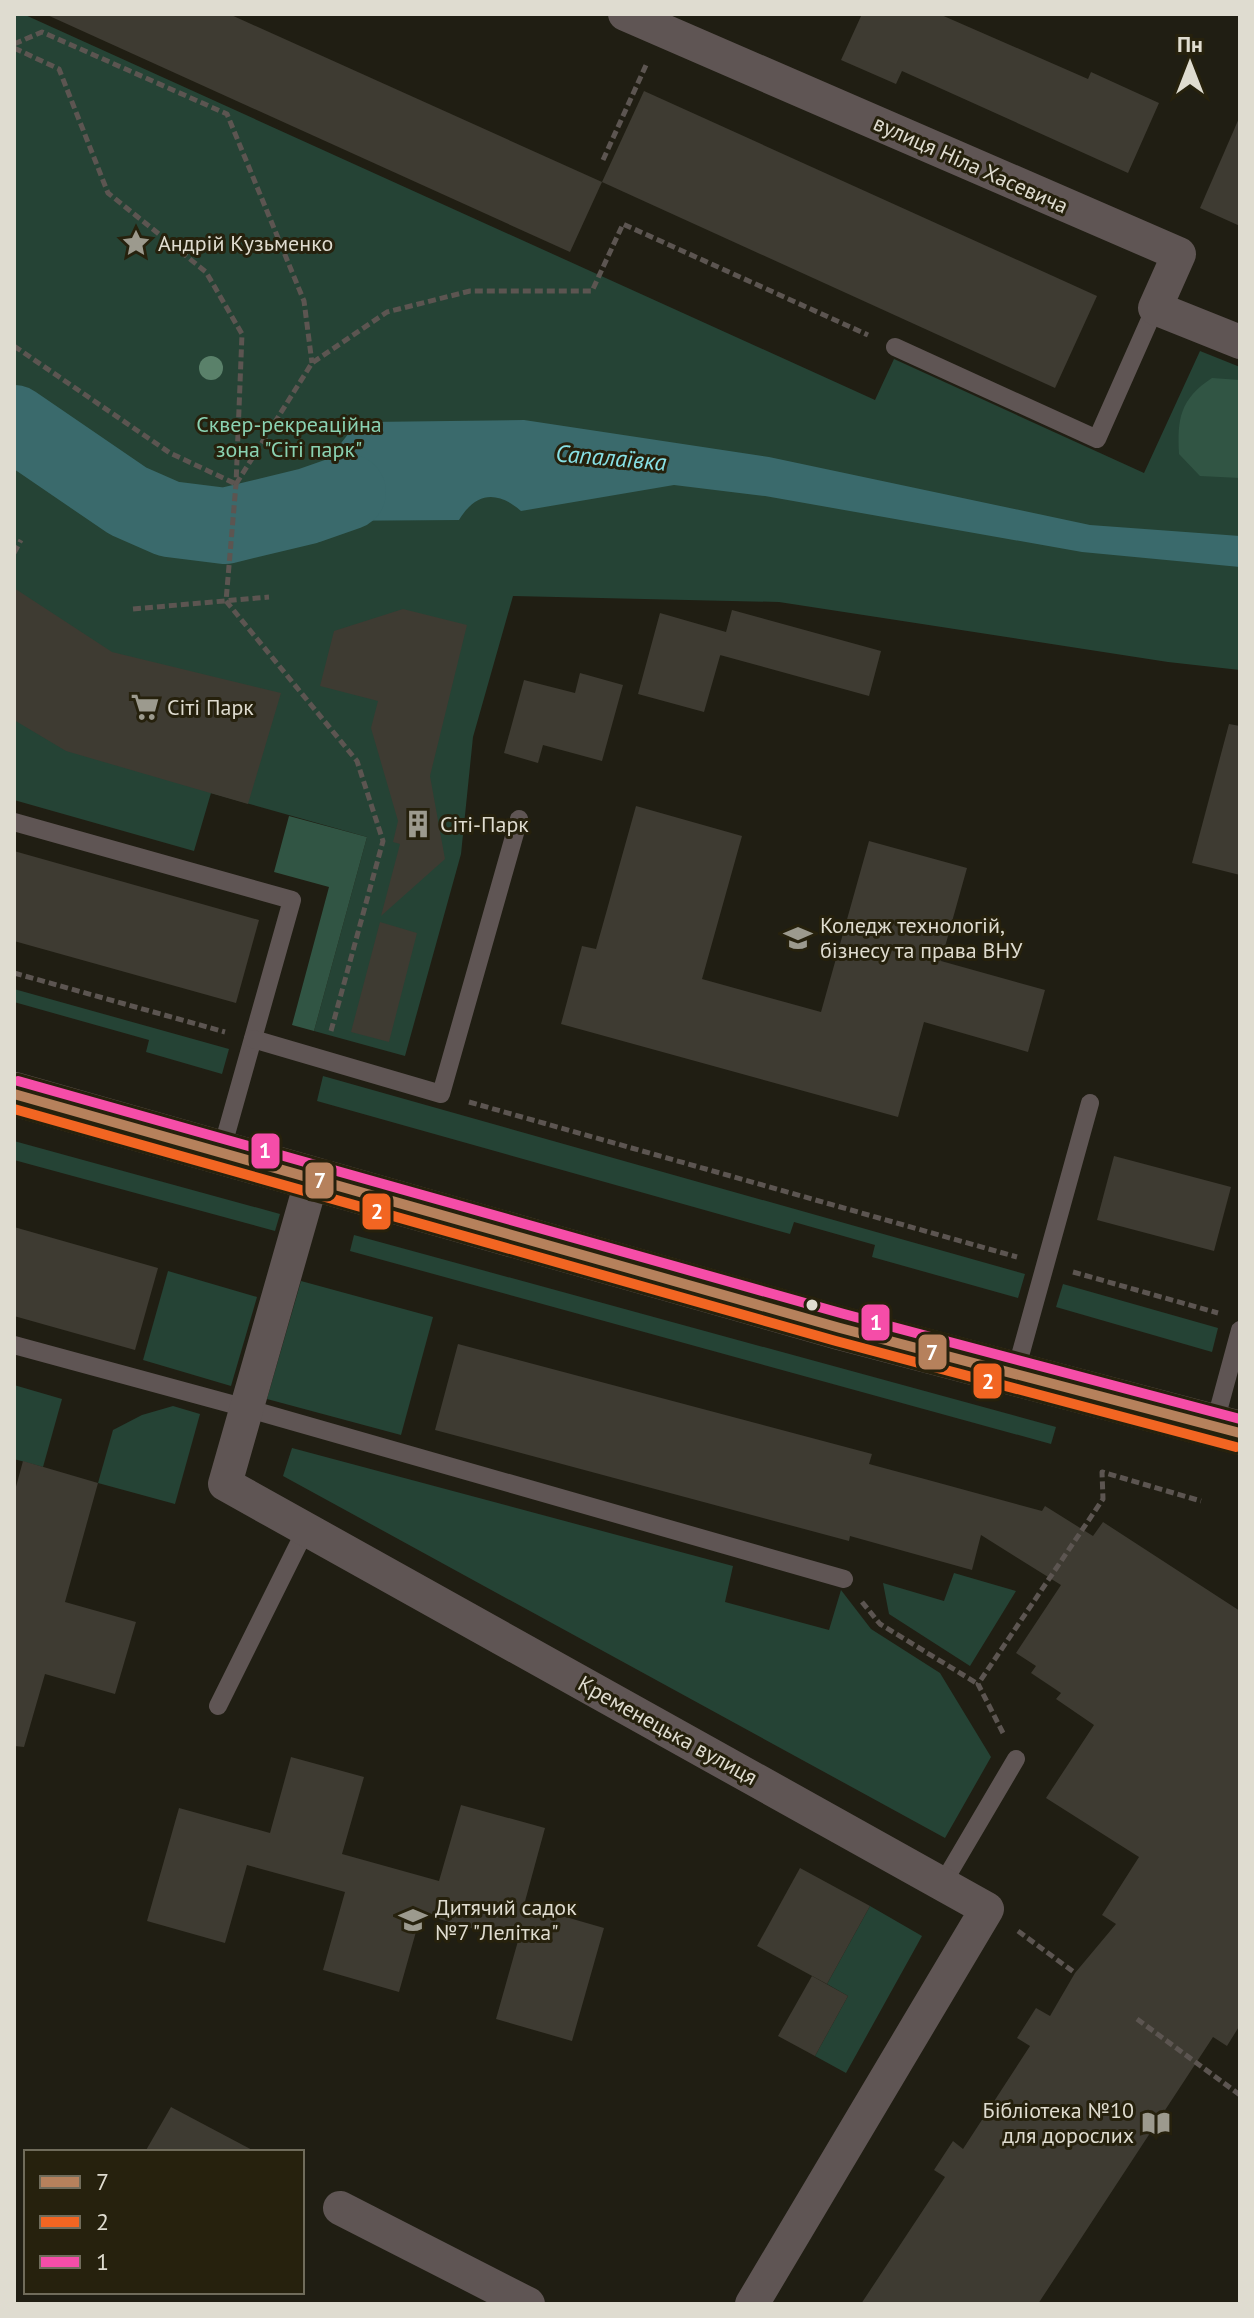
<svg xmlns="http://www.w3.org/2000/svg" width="1254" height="2318" font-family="'PT Sans',sans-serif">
  <rect width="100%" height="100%" fill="#201e13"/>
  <!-- green -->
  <g fill="#254335">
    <path d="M 14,14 L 23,14 L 875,400 L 894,359 L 1144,473 L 1200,351 L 1240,367 L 1240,670 L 1168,662 L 779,602 L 513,596 L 473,737 L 461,854 L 405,1056 L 314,1031 L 367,837 L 211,793 L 194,851 L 14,800 Z"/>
    <path d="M 14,989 L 229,1049 L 222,1074 L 146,1052 L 149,1040 L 14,1002 Z"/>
    <path d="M 323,1076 L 1025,1274 L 1018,1298 L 872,1257 L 875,1245 L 794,1222 L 790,1234 L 317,1101 Z"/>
    <path d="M 14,1141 L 280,1214 L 275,1231 L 14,1160 Z"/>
    <path d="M 354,1235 L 1056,1427 L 1051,1444 L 350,1251 Z"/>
    <path d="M 168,1271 L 257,1297 L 231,1386 L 143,1360 Z"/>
    <path d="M 301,1281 L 433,1317 L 401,1435 L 267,1399 Z"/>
    <path d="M 1063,1284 L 1218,1328 L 1212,1352 L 1056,1307 Z"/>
    <path d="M 14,1385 L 62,1399 L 43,1467 L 14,1459 Z"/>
    <path d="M 173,1406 L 200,1414 L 175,1504 L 98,1483 L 113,1430 L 142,1415 Z"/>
    <path d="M 292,1448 L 733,1566 L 725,1602 L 829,1630 L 841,1590 L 871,1629 L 940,1673 L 991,1757 L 945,1838 L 283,1476 Z"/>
    <path d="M 954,1573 L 1016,1591 L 970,1666 L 889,1614 L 883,1583 L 944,1601 Z"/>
    <path d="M 870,1906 L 922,1936 L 846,2073 L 815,2056 L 848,1996 L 827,1984 Z"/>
  </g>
  <!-- forest -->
  <g fill="#315544">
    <path d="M 1212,378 L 1240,380 L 1240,478 L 1200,476 L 1179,454 C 1177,419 1180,399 1212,378 Z"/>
    <path d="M 289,816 L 367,837 L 314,1031 L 292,1025 L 329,887 L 274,872 Z"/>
  </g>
  <!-- water -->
  <path fill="#3a6a6c" d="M 524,420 L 769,457 L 1090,525 L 1240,536 L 1240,567 L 1082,552 L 765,496 L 674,485 L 521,511 C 497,490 476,492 459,520 L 310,521 L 246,533 L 248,515 L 295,503 L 352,429 L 369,422 Z"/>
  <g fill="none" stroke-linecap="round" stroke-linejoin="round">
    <!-- river -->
    <path stroke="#3a6a6c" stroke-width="76" d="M 14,423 L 128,501 L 169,519 L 225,526 L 308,506 L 348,492"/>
  </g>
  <!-- building -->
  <g fill="#3e3b32">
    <path d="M 45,14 L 229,14 L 602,182 L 570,252 Z"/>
    <path d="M 862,14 L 939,14 L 1088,79 L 1091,72 L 1159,103 L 1128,173 L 902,71 L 896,84 L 841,60 Z"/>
    <path d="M 644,91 L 1097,296 L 1055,388 L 602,182 Z"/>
    <path d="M 1240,116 L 1240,226 L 1200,208 Z"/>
    <path d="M 14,588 L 112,652 L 281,693 L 248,804 L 66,751 L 14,720 Z"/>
    <path d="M 403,609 L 467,625 L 430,776 L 445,859 L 381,916 L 400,844 L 393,842 L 398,821 L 371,728 L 378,701 L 320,686 L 334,631 Z"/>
    <path d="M 732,610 L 881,651 L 869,696 L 720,655 L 722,649 L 704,712 L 638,694 L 660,613 L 726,632 Z"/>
    <path d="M 580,673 L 623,685 L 602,761 L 543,745 L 538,763 L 504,753 L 524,680 L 575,693 Z"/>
    <path d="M 1229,724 L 1240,726 L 1240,875 L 1192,863 Z"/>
    <path d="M 636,806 L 742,836 L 702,979 L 821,1012 L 869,841 L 967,868 L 941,961 L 1045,990 L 1028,1052 L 924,1022 L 898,1117 L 561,1024 L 582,946 L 596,949 Z"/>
    <path d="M 14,851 L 259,920 L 236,1003 L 14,941 Z"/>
    <path d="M 380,922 L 417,933 L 389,1042 L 351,1032 Z"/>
    <path d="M 1114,1156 L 1231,1187 L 1214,1251 L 1097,1220 Z"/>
    <path d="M 14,1227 L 158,1268 L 135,1350 L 14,1316 Z"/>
    <path d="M 458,1344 L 872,1454 L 869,1464 L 921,1478 L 1042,1511 L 1045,1506 L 1093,1536 L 1103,1522 L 1240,1611 L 1240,2025 L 1227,2046 L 1213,2037 L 1038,2304 L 861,2304 L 945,2177 L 934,2170 L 953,2141 L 963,2149 L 1030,2046 L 1017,2038 L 1036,2008 L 1050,2016 L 1075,1973 L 1116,1924 L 1102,1915 L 1139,1857 L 1046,1798 L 1094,1725 L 1056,1699 L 1061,1693 L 1031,1673 L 1036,1666 L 1016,1653 L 1061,1585 L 981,1535 L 972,1570 L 850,1536 L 849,1541 L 435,1430 Z"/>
    <path d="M 23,1461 L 98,1483 L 65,1602 L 136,1622 L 115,1694 L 45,1674 L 24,1747 L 14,1746 L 14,1494 Z"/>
    <path d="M 291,1757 L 364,1777 L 342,1854 L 439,1881 L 461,1805 L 545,1828 L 524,1905 L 604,1928 L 572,2041 L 496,2019 L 518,1941 L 421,1914 L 399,1992 L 323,1970 L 345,1892 L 247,1865 L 225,1943 L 147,1921 L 179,1808 L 270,1833 Z"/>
    <path d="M 800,1868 L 870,1906 L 827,1984 L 757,1946 Z"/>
    <path d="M 812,1976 L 848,1996 L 815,2056 L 778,2036 Z"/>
    <path d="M 171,2107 L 256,2152 L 145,2152 Z"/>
  </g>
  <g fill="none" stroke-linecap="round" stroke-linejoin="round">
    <!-- path -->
    <g stroke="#5c5551" stroke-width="5" stroke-dasharray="8 4" stroke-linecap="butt">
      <path d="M 14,44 L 42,32 L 227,114 L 304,301 L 312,363"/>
      <path d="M 14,48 L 59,69 L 108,193 L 206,272 L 242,334 L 236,484 L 226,601"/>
      <path d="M 603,160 L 647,63"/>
      <path d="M 14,346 L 170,453 L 236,484"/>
      <path d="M 236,484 L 312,363 L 387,312 L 470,291 L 592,291 L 623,224 L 868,335"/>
      <path d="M 14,553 L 21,540"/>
      <path d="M 226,601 L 357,761 L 383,841 L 331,1031"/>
      <path d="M 133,609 L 269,597"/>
      <path d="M 14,973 L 225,1032"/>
      <path d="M 469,1102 L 1017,1257"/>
      <path d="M 1073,1272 L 1218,1313"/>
      <path d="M 862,1602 L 880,1624 L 978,1684"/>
      <path d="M 1003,1733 L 978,1684 L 1103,1499 L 1102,1472 L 1201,1501"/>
      <path d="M 1018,1931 L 1075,1973"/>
      <path d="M 1137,2019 L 1240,2095"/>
    </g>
    <!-- lane -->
    <g stroke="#5f5554" stroke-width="18">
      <path d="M 895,347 L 1097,439 L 1155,308"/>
      <path d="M 14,822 L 292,900 L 221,1152"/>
      <path d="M 253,1039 L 441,1094 L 519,819"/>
      <path d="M 14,1345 L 246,1408 L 844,1579"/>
      <path d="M 1015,1374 L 1090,1103"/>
      <path d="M 1214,1426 L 1240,1330"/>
      <path d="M 218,1706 L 306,1529"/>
      <path d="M 943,1883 L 1016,1759"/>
    </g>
    <!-- street -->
    <g stroke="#5f5554" stroke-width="34">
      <path d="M 625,14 L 1179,254 L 1155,308 L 1240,342"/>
      <path d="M 312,1179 L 225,1484 L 987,1909 L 752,2304"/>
      <path d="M 340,2208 L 528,2304"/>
    </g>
    <!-- primary -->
    <path stroke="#605551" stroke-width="44" d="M 14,1094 L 840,1328 L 1240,1433"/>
    <defs>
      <path id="bus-1" d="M 14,1094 L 840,1328 L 1240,1433"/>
      <path id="bus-2" d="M 14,1109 L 836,1341 L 1236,1447"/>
      <path id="bus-3" d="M 18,1081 L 844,1314 L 1240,1419"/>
    </defs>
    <!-- bus-1 casing -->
    <use href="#bus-1" stroke="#26210d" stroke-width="16"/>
    <!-- bus-2 casing -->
    <use href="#bus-2" stroke="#26210d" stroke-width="16"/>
    <!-- bus-3 casing -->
    <use href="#bus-3" stroke="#26210d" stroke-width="16"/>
    <!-- bus-1 -->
    <use href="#bus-1" stroke="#b6815c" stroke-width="10"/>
    <!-- bus-2 -->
    <use href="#bus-2" stroke="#f26522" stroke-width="10"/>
    <!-- bus-3 -->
    <use href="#bus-3" stroke="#f54da8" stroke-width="10"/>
  </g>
  <!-- trees -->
  <circle fill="#5a816a" cx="211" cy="368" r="12"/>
  <!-- icons -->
  <defs>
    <symbol id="sight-bare" viewBox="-9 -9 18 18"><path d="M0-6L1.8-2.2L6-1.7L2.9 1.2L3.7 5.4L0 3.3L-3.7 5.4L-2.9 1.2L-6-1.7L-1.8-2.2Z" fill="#9c9a8e" stroke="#26210d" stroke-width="2.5" paint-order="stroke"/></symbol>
    <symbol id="supermarket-bare" viewBox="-9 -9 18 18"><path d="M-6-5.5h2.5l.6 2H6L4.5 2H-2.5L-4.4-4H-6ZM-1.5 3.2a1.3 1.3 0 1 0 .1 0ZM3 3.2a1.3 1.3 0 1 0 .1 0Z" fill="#9c9a8e" stroke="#26210d" stroke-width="2.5" paint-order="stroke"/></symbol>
    <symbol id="building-bare" viewBox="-9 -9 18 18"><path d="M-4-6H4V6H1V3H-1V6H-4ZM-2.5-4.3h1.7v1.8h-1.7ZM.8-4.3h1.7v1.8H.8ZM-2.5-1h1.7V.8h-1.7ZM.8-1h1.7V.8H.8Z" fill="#9c9a8e" stroke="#26210d" stroke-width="2.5" paint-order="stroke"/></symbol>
    <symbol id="university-bare" viewBox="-9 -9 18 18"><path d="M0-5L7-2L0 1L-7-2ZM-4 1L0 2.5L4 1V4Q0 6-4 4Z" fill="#9c9a8e" stroke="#26210d" stroke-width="2.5" paint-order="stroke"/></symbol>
    <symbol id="school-bare" viewBox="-9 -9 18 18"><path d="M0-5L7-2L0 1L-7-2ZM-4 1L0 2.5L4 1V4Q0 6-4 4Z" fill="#9c9a8e" stroke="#26210d" stroke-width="2.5" paint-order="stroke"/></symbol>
    <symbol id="library-bare" viewBox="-9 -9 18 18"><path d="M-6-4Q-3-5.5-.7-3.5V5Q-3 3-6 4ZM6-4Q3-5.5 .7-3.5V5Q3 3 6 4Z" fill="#9c9a8e" stroke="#26210d" stroke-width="2.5" paint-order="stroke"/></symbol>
  </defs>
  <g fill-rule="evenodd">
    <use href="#sight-bare" x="116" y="223" width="40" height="40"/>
    <use href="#supermarket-bare" x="125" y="687" width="40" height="40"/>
    <use href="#building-bare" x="398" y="804" width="40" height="40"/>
    <use href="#university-bare" x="778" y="918" width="40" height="40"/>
    <use href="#school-bare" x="393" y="1900" width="40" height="40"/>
    <use href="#library-bare" x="1136" y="2103" width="40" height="40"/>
  </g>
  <!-- markers -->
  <circle fill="#dfdcd0" stroke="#26210d" stroke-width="3" cx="812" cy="1305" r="7"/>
  <g text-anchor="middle" stroke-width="6" stroke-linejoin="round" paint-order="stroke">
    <!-- street labels -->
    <g font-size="22" fill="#dfdcd0" stroke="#26210d">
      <text transform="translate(971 164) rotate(24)" y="8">вулиця Ніла Хасевича</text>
      <text transform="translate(668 1730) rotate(29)" y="8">Кременецька вулиця</text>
    </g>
    <!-- poi labels -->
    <g font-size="22" fill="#dfdcd0" stroke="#26210d" text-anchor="start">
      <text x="158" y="251">Андрій Кузьменко</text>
      <text x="167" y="715">Сіті Парк</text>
      <text x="440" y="832">Сіті-Парк</text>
      <text x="820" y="933">Коледж технологій,<tspan x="820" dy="25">бізнесу та права ВНУ</tspan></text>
      <text x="435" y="1915">Дитячий садок<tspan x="435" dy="25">№7 "Лелітка"</tspan></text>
      <text x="1134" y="2118" text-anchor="end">Бібліотека №10<tspan x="1134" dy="25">для дорослих</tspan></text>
    </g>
    <!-- park labels -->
    <g font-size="22" fill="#8ad2b2" stroke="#26210d">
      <text x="289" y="432">Сквер-рекреаційна<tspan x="289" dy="25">зона "Сіті парк"</tspan></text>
    </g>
    <!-- water labels -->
    <g font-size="24" font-style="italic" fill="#88e1e6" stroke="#26210d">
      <text transform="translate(611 458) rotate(5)" y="8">Сапалаївка</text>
    </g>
  </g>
  <g stroke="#26210d" stroke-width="3">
    <rect x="250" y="1132" width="31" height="38" rx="8" fill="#f54da8"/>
    <rect x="304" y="1161" width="31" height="39" rx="8" fill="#b6815c"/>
    <rect x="361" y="1192" width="31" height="39" rx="8" fill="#f26522"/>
    <rect x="860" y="1303" width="31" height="39" rx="8" fill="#f54da8"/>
    <rect x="917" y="1333" width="31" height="38" rx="8" fill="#b6815c"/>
    <rect x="972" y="1362" width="31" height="38" rx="8" fill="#f26522"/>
  </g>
  <g font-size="22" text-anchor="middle" font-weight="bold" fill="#fff">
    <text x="265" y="1158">1</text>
    <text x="320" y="1188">7</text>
    <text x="377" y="1219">2</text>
    <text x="876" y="1330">1</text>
    <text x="932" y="1360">7</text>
    <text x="988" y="1389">2</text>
  </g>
  <!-- border -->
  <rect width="1254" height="2318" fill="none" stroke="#dfdcd0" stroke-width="32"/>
  <!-- legend -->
  <rect x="24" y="2150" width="280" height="144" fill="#26210d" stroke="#706c5b" stroke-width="2"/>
  <rect x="40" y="2176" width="40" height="12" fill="#b6815c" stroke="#706c5b" stroke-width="2"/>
  <text x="96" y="2190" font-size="24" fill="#dfdcd0">7</text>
  <rect x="40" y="2216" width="40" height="12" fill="#f26522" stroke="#706c5b" stroke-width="2"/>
  <text x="96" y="2230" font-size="24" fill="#dfdcd0">2</text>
  <rect x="40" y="2256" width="40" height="12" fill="#f54da8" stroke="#706c5b" stroke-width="2"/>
  <text x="96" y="2270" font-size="24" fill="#dfdcd0">1</text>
  <!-- north arrow -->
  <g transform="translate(1190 64)" stroke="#26210d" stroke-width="6" paint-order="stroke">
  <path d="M0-6L14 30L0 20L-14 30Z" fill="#dfdcd0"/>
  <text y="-12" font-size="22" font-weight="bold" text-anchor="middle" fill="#dfdcd0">Пн</text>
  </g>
</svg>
